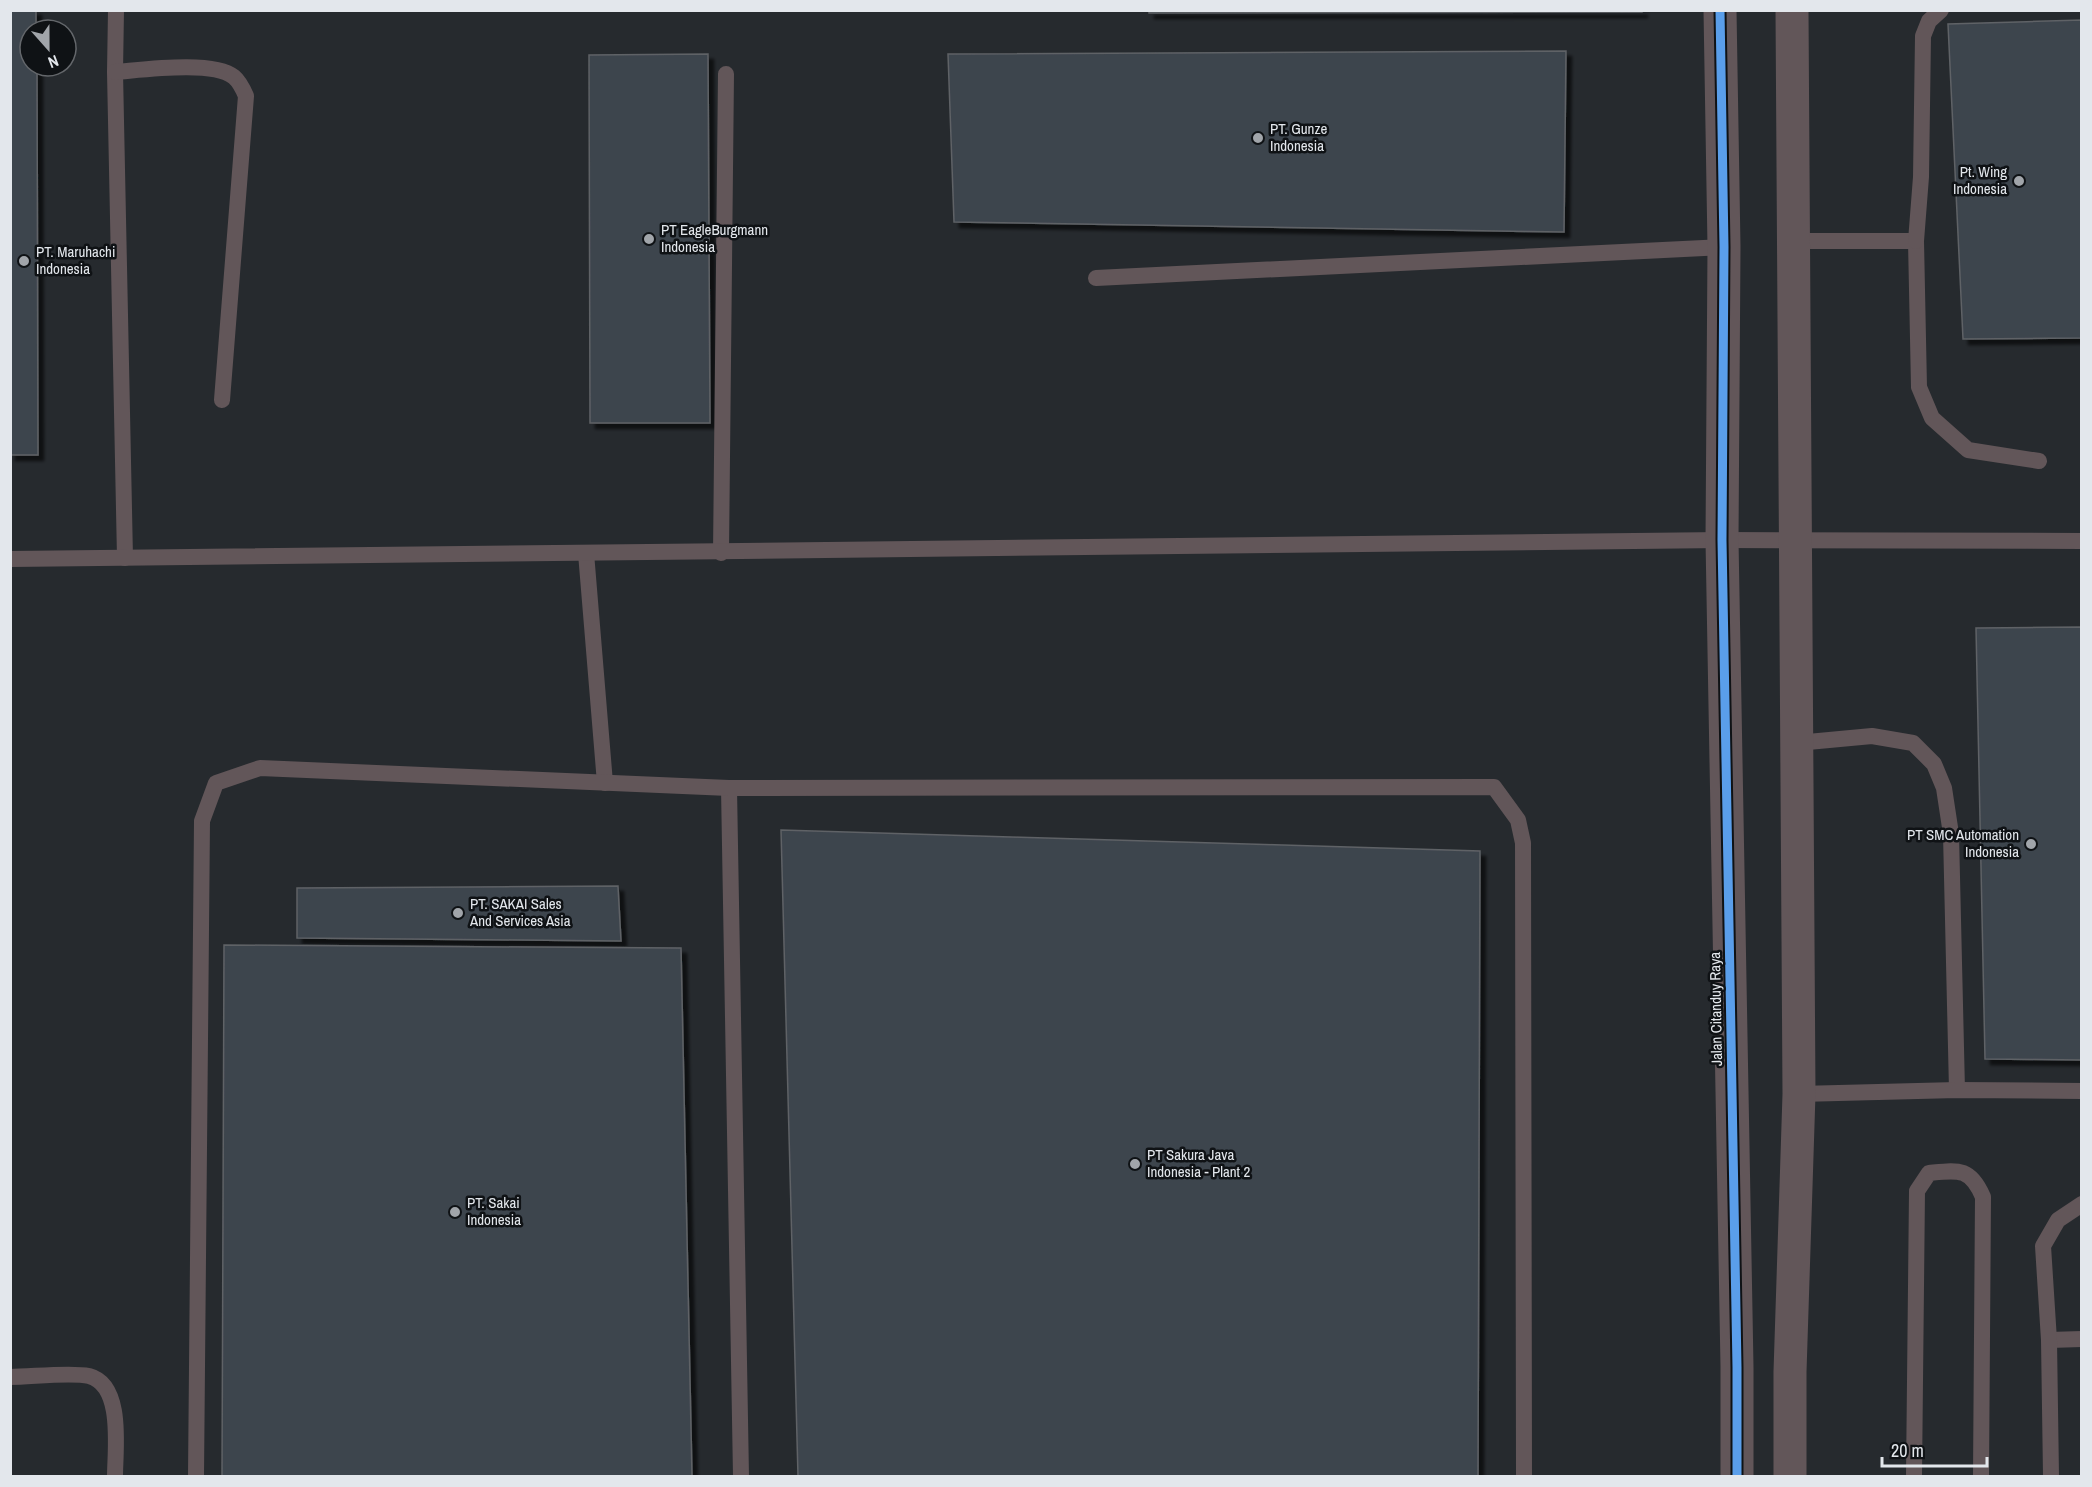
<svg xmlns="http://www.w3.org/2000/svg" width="2092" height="1487" font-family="'Archivo Narrow',sans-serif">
  <defs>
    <filter id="shadow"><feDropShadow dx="5.5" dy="5.5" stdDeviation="1.5" flood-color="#0009"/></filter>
  </defs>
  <rect width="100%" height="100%" fill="#262a2e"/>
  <!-- building -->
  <g fill="#3e454e" stroke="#5f6266" stroke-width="1.5" filter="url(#shadow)">
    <path d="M 10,10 L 36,10 L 36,30 L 30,30 L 30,66 L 37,66 L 38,455 L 10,455 Z"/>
    <path d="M 1149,10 L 1642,10 L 1642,12 L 1149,13 Z"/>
    <path d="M 2082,20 L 2082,338 L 1963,339 L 1948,24 Z"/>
    <path d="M 1566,51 L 1564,232 L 954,222 L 948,54 Z"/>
    <path d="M 708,54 L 710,423 L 590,423 L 589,55 Z"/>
    <path d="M 2082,627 L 2082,1060 L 1985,1059 L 1976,628 Z"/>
    <path d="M 781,830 L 1480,851 L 1478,1476 L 798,1476 Z"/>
    <path d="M 618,886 L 621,941 L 297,938 L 297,888 Z"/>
    <path d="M 224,945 L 681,948 L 692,1476 L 222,1476 Z"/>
  </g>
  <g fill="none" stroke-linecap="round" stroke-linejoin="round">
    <!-- lane -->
    <g stroke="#625659" stroke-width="16">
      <path d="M 116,10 L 115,72 L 125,558"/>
      <path d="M 115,72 C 142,70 213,60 234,77 C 240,82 243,89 246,96 L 222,400"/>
      <path d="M 1794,241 L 1916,241 L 1919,387 L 1932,418 L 1968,450 L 2039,461"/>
      <path d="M 1916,241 L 1921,177 L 1923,36 L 1929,21 L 1941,10"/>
      <path d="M 1096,278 L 1724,247"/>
      <path d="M 586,553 L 605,783"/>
      <path d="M 721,553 L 726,74"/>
      <path d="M 10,559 L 1722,540 L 2082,541"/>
      <path d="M 1797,743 L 1872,736 L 1913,743 L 1934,764 L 1944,788 L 1951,834 L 1957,1090"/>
      <path d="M 729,788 L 741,1476"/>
      <path d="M 1799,1094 L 1957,1090 L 2082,1091"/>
      <path d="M 2049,1340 L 2082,1339"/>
      <path d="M 10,1377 C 31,1377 70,1372 89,1376 C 124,1385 115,1450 115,1476"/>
      <path d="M 196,1476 L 202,821 L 216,783 L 260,768 L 729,788 L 1494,787 L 1518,820 L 1523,843 L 1524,1476"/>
      <path d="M 1914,1476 L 1917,1191 L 1929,1173 C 1958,1170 1970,1167 1983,1197 L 1981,1476"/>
      <path d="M 2051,1476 L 2049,1340 L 2043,1246 L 2058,1220 L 2082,1204"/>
    </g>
    <!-- street -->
    <g stroke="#625659" stroke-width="33">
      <path d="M 1720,10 L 1724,247 L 1722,540 L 1737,1367 L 1737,1476"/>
      <path d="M 1790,1476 L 1790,1372 L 1799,1094 L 1792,10"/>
    </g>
    <defs>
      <path id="cycleway" d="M 1720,10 L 1724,247 L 1722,540 L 1737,1367 L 1737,1476"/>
    </defs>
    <!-- cycleway casing -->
    <use href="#cycleway" stroke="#0f1215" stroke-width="13"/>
    <!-- cycleway -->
    <use href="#cycleway" stroke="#5a9eea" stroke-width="9"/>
  </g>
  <!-- markers -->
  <g fill="#a1a5aa" stroke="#0f1215" stroke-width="2">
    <circle cx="1258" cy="138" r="6"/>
    <circle cx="2019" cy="181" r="6"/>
    <circle cx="649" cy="239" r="6"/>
    <circle cx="24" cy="261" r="6"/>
    <circle cx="2031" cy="844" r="6"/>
    <circle cx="458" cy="913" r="6"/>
    <circle cx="1135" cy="1164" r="6"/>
    <circle cx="455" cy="1212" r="6"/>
  </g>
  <g text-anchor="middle" stroke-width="5" stroke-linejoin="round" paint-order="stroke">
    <!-- poi labels -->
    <g font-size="15" fill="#e3e7ec" stroke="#0f1215" text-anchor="start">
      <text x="1270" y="134">PT. Gunze<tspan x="1270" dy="17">Indonesia</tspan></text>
      <text x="2007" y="177" text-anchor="end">Pt. Wing<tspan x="2007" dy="17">Indonesia</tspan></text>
      <text x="661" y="235">PT EagleBurgmann<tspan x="661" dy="17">Indonesia</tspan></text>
      <text x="36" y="257">PT. Maruhachi<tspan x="36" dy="17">Indonesia</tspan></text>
      <text x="2019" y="840" text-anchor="end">PT SMC Automation<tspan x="2019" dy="17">Indonesia</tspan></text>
      <text x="470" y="909">PT. SAKAI Sales<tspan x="470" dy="17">And Services Asia</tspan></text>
      <text x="1147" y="1160">PT Sakura Java<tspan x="1147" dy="17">Indonesia - Plant 2</tspan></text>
      <text x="467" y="1208">PT. Sakai<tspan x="467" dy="17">Indonesia</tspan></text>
    </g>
    <!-- street labels -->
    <g font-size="15" fill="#e3e7ec" stroke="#0f1215">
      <text transform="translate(1716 1009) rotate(-91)" y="5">Jalan Citanduy Raya</text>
    </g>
  </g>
  <!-- border -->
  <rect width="2092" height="1487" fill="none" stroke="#e3e7ec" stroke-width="24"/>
  <!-- north arrow -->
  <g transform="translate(48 48) rotate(159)"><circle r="28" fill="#0f1215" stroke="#64676b" stroke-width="1.5"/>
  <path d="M0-4.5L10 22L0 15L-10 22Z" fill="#a1a5aa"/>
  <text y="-9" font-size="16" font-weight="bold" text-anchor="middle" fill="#e3e7ec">N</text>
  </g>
  <!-- scale -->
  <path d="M1882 1457v9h105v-9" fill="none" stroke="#e3e7ec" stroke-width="3"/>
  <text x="1891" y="1457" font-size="18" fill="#e3e7ec" stroke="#0f1215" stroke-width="4.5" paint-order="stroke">20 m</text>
</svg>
